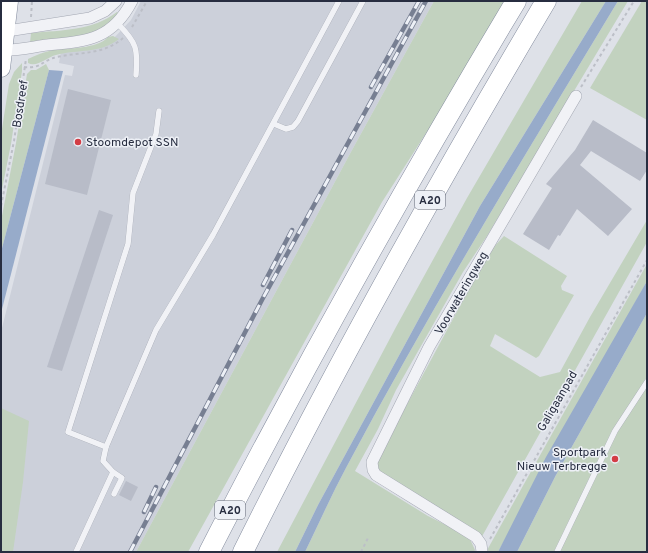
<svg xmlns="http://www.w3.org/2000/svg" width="648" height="553" font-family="Overpass,sans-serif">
  <rect width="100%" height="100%" fill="#dee1e8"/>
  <!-- built -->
  <path fill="#ccd0da" d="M 141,1 L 434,1 L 352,150 L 136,552 L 9,552 L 1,411 L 1,332 L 65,75 L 72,76 L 74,66 L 59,63 L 61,51 L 94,47 L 113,39 L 131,20 Z"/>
  <!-- green -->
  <g fill="#c2d2bf">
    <path d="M 434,1 L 507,1 L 444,105 L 382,202 L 188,552 L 136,552 L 352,150 Z"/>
    <path d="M 582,1 L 606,1 L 480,206 L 318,505 L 295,552 L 277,552 L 396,327 L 467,198 Z"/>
    <path d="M 618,1 L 628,1 L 487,236 L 463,272 L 396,390 L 378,429 L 355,471 L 428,516 L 464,534 L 470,539 L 475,550 L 474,552 L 305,552 C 319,523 332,494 347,466 C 431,308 525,155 618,1 Z"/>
    <path d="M 642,1 L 647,1 L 647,120 L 590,88 Z"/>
    <path d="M 117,12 L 120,15 L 116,20 L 88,36 L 30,43 L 31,33 C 62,30 92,31 117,12 Z"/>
    <path d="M 113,36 L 119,39 C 100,54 78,49 56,55 C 47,57 37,68 28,63 L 28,59 C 36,55 44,52 53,50 C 68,48 98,49 108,37 Z"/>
    <path d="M 22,63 L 22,71 L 11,144 L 1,194 L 1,135 L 9,84 L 14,72 Z"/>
    <path d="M 46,64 L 49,70 L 1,252 L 1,221 L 16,143 L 27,74 L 31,70 L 36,70 Z"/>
    <path d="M 647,220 L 647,242 L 480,540 L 377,472 L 378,461 L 383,449 L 489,252 L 504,236 L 567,276 L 561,286 L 562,290 L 574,295 L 539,356 L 536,358 L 495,334 L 490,346 L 540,377 L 560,372 L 590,317 Z"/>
    <path d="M 647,264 L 647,281 L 498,552 L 486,552 Z"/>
    <path d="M 647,313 L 647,552 L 517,552 L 556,475 Z"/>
    <path d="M 1,408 L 29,421 L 23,482 L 13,552 L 1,552 Z"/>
  </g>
  <!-- water -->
  <g fill="#97abca">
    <path d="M 606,1 L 618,1 C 525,155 431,308 347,466 C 332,494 319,523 305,552 L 295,552 L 318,505 L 480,206 Z"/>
    <path d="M 49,70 L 63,71 L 1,313 L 1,252 Z"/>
    <path d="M 647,281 L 647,313 L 556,475 L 517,552 L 498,552 L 546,457 Z"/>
  </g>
  <!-- building -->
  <g fill="#b8bcc8">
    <path d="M 68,89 L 111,100 L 87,195 L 45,184 Z"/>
    <path d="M 593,120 L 647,153 L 647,170 L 640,181 L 591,151 L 580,165 L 632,209 L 608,236 L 577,209 L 560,236 L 558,235 L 549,250 L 523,234 L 552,188 L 546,184 L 575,150 Z"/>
    <path d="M 99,210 L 113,215 L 62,371 L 47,367 Z"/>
    <path d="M 126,481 L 138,487 L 131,501 L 119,495 Z"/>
  </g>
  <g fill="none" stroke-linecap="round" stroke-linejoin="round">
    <defs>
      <g id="service">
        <path d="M 118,24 C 137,43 138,49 136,75"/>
        <path d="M 274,124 L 286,129 L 293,127 L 298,121 L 363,1"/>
        <path d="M 106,447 L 68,432 L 128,244 L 133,193 L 156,134 L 159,111"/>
        <path d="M 113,472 L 122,478 L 114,494"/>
        <path d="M 76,552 L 113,472 L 103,461 L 106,447 L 156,330 L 213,235 L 339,1"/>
        <path d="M 557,552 L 615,431 L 647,382"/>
      </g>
      <g id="minor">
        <path d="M 1,32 L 90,18 L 105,11 L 116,1"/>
        <path d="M 1,50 C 16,51 32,47 47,45 C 87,41 112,40 132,1"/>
        <path d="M 482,552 L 481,544 L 476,537 L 376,475 L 373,470 L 372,462 L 429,347 L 576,96"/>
      </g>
      <path id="trunk" d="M 1,68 L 9,1"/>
      <g id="motorway">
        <path d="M 209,552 C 305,365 408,181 516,1"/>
        <path d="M 243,552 C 336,365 439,181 546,1"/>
      </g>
    </defs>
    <!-- service casing -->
    <use href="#service" stroke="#a3a7b2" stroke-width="6"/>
    <!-- minor casing -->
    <use href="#minor" stroke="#a3a7b2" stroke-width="12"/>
    <!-- trunk casing -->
    <use href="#trunk" stroke="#858d9f" stroke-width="19"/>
    <!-- motorway casing -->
    <use href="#motorway" stroke="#858d9f" stroke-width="21"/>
    <!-- path -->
    <g stroke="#bcbfc7" stroke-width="2" stroke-dasharray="3 3" stroke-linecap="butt">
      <path d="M 31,17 L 32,1"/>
      <path d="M 132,27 L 147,1"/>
      <path d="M 24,67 C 42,69 42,60 57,57 C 79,52 104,55 123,38"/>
      <path d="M 581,87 L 634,1"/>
      <path d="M 1,206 L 14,141 L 26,59"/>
      <path d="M 490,539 L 647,260"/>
      <path d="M 361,552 L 369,536"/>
    </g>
    <!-- service -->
    <use href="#service" stroke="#f1f2f6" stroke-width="5.5"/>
    <!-- minor -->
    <use href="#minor" stroke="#f1f2f6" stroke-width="11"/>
    <!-- trunk -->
    <use href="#trunk" stroke="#fff" stroke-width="18"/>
    <!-- motorway -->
    <use href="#motorway" stroke="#fff" stroke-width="20"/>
    <defs>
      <g id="rail">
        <path d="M 371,87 L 419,1"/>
        <path d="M 263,285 L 292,230"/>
        <path d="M 144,512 L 156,487"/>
        <path d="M 130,552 L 263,298 L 426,1"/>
      </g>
    </defs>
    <!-- rail casing -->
    <use href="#rail" stroke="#777f92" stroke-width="4.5"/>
    <!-- rail -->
    <use href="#rail" stroke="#edf0f6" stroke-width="3" stroke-dasharray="9" stroke-linecap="butt"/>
  </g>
  <!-- markers -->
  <g fill="#d33d45" stroke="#edf0f6" stroke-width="1.5">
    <circle cx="78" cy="142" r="4"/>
    <circle cx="615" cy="459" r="4"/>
  </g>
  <g text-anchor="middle" stroke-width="3" stroke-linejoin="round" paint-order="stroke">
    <!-- shield labels -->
    <g fill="#edf0f6" stroke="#626877" stroke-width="1">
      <rect x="415" y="191" width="30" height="18" rx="3"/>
      <rect x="215" y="501" width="30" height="18" rx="3"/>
    </g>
    <g font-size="11" font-weight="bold" fill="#272d40">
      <text x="430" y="204">A20</text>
      <text x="230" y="514">A20</text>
    </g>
    <!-- street labels -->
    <g font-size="12" fill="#272d40" stroke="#edf0f6">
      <text transform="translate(20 104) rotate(-81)" y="4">Bosdreef</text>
      <text transform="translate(461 293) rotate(-60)" y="4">Voorwateringweg</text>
      <text transform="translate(557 401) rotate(-60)" y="4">Galigaanpad</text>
    </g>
    <!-- poi labels -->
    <g font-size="12" fill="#272d40" stroke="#edf0f6" text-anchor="start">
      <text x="86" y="146">Stoomdepot SSN</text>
      <text x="607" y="456" text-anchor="end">Sportpark<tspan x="607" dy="14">Nieuw Terbregge</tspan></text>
    </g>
  </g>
  <!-- border -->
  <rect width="648" height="553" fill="none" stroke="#272d40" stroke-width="4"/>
</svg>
